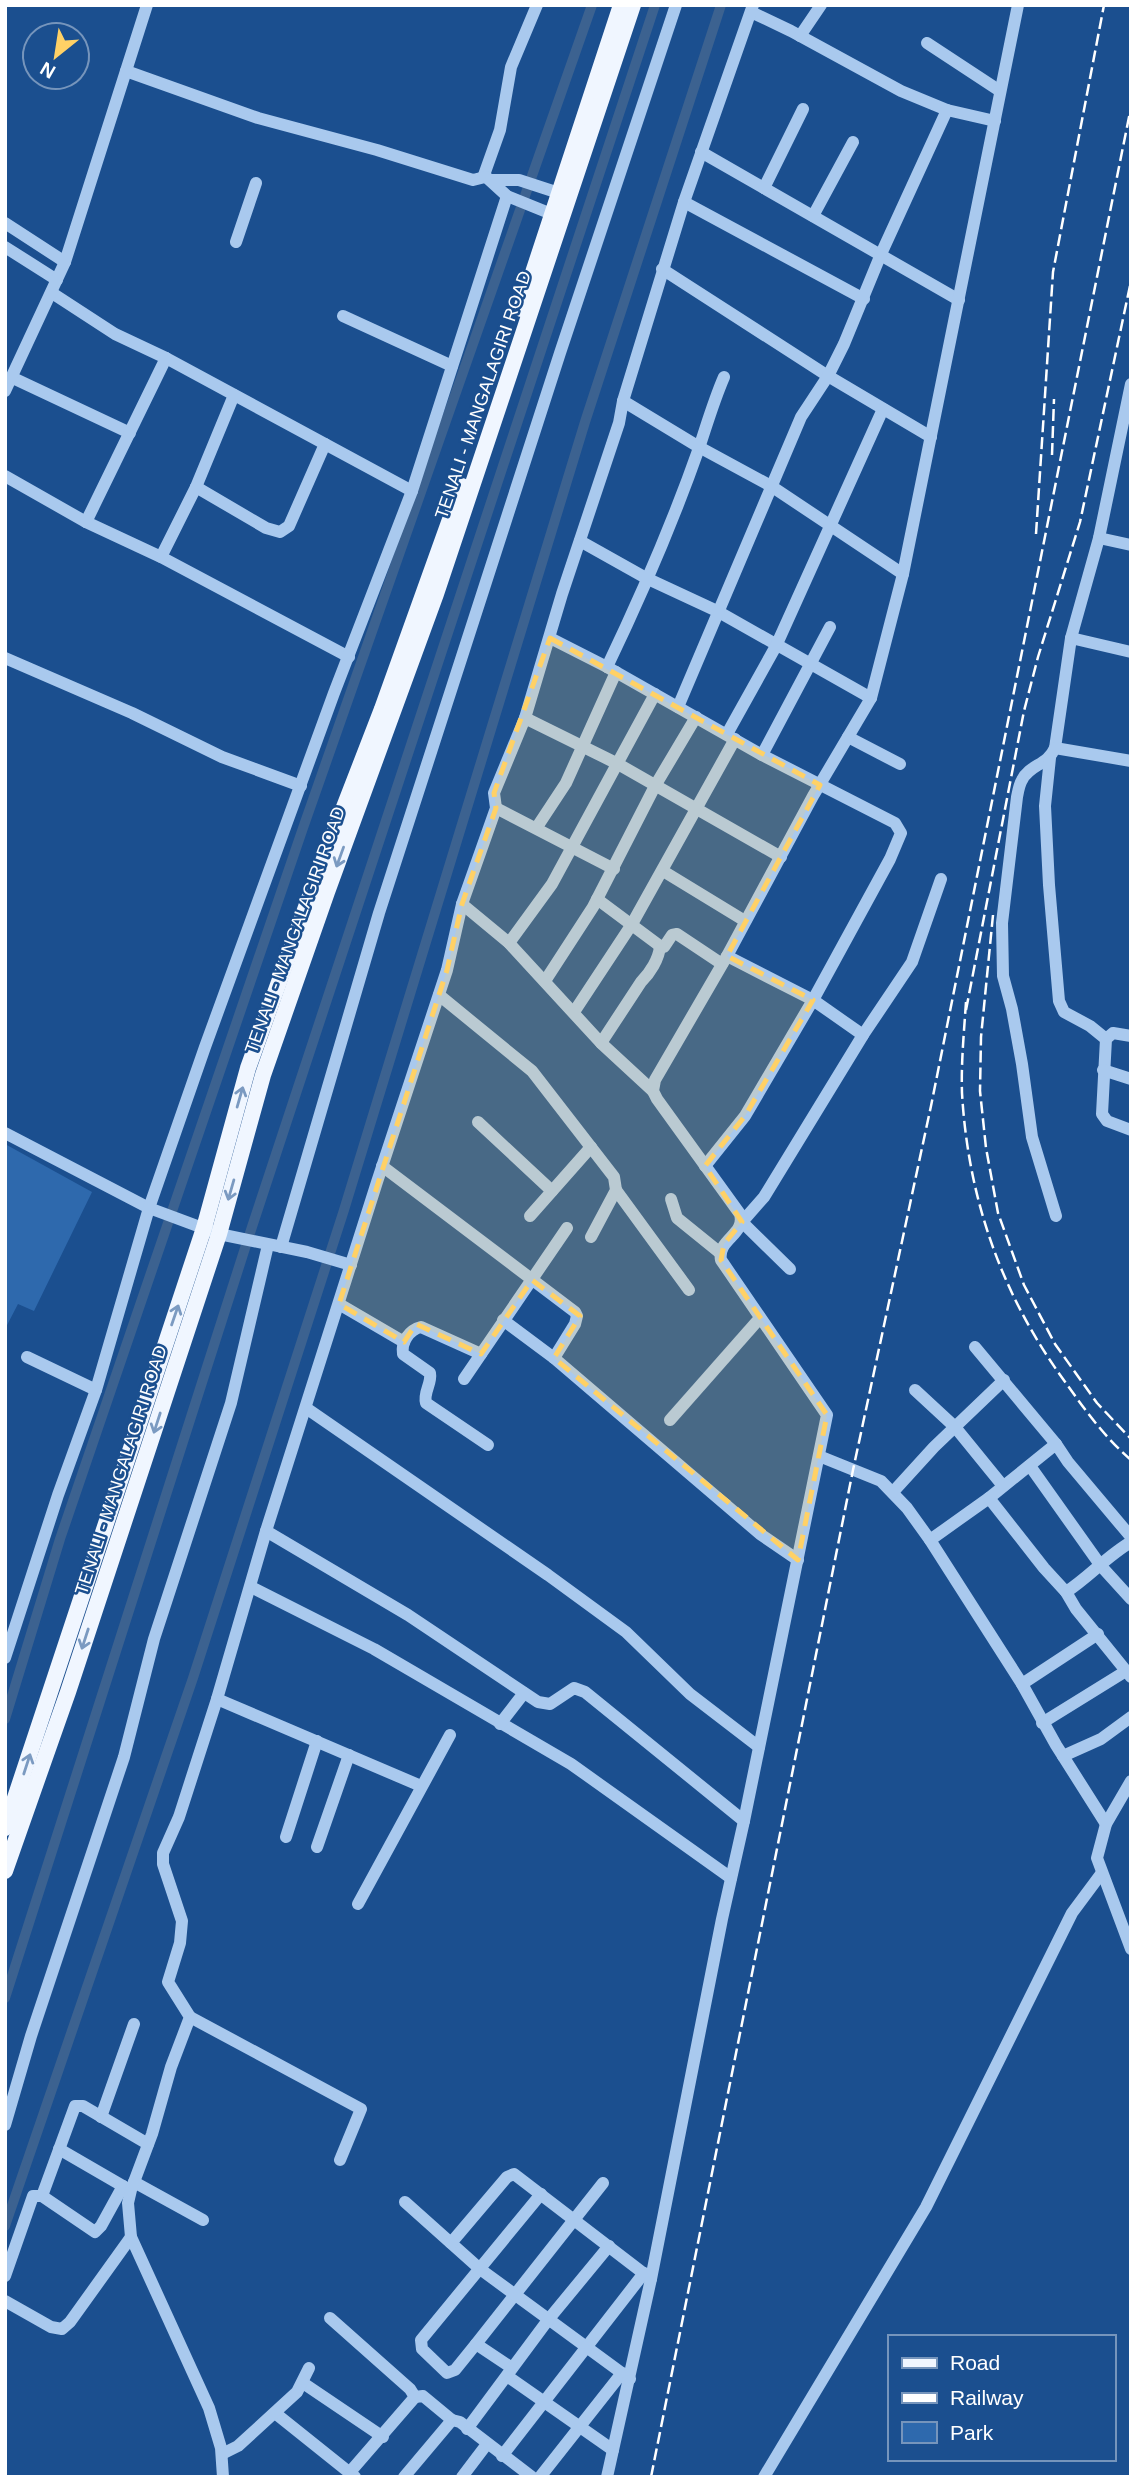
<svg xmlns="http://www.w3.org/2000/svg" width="1136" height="2482" font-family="Arial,sans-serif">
  <rect width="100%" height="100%" fill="#1b4f8f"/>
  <!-- green -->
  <path fill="#2e69ad" d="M 5,1144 L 92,1192 L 34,1311 L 18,1304 L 5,1329 Z"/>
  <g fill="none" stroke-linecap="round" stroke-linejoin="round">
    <!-- canal -->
    <g stroke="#3c6290" stroke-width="10">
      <path d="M 5,1719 L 60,1539 L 303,828 L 592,5"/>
      <path d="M 5,1998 L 246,1245 L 655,5"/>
      <path d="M 5,2226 L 193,1678 L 344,1210 L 585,422 L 721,5"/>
    </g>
    <!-- minor -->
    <g stroke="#a9c9ee" stroke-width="12">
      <path d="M 537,5 L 511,67 L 500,130 L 484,175 L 507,196 L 559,217"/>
      <path d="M 751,12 L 791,31 L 901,91 L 947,110 L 995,121"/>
      <path d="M 800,36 L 821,5"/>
      <path d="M 927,43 L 1000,91"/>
      <path d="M 126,71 L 258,118 L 377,150 L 473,180 L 485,177"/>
      <path d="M 701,152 L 959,300"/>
      <path d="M 491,180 L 519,180 L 565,195"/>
      <path d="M 764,188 L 803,109"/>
      <path d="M 684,202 L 864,299"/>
      <path d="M 813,216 L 853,142"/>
      <path d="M 5,223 L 65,262"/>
      <path d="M 236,242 L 256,183"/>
      <path d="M 5,247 L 57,280"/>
      <path d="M 662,269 L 828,376 L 931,437"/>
      <path d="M 52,293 L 115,334 L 166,358 L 412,491"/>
      <path d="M 343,316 L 452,366"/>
      <path d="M 13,378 L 130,433"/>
      <path d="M 1131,384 L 1099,538 L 1071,638 L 1055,748 L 1131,761"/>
      <path d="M 5,391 L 65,262 L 147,5"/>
      <path d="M 623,401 L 699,447 L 771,486 L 903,574"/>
      <path d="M 5,476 L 86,522 L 161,557 L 349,657"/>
      <path d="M 196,487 L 266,528 L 280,532 L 289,526 L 325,444"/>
      <path d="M 86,522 L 166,358"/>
      <path d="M 1099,538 L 1131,545"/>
      <path d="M 580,541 L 646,578 L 717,611 L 871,698"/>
      <path d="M 161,557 L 196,487 L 234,395"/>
      <path d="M 550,638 L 607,667 L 762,755 L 895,823 L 901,833 L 890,859 L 813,1000 L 745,1116 L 705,1166"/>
      <path d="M 1071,638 L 1131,652"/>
      <path d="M 5,658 L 132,713 L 222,757 L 301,786"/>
      <path d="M 607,667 C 641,596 673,522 699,448 C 707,424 714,400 724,377"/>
      <path d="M 678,707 L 801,417 L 828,376 L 844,344 L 881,254 L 947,110"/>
      <path d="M 525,718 L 618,764 L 781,857"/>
      <path d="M 727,734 L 776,646 L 883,409"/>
      <path d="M 848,737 L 900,764"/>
      <path d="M 1055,748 C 1047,766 1030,764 1022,780 C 1019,785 1018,792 1017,797 L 1002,923 L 1003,976 L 1012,1009 L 1022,1064 L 1032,1137 L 1056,1216"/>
      <path d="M 762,755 L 830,627"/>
      <path d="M 1050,758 L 1045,806 L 1049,885 L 1059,1001 L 1064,1012 L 1090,1026 L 1106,1039"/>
      <path d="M 496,808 L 614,869"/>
      <path d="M 537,827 L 566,783 L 616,672"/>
      <path d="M 663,871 L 745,921"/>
      <path d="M 597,899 L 660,946 L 664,947 L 672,935 L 677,934 L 722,964"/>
      <path d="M 462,904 L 509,943 L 601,1043 L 653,1091"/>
      <path d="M 509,943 L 552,884 L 655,694"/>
      <path d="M 727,956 L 813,1000 L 863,1035"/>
      <path d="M 545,981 L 593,907 L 655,786 L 696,717"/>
      <path d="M 439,995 L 532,1071 L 614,1177 L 616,1190 L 591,1237"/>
      <path d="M 574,1012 L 632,924 L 735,739"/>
      <path d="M 1131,1036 L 1113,1033 L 1106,1039 L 1102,1114 L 1107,1121 L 1131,1130"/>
      <path d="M 601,1043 L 641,982 C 650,973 659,959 660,946"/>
      <path d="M 1103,1070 L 1131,1079"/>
      <path d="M 478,1122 L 552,1191"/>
      <path d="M 5,1133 L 149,1208 L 219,1234 L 307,1252 L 351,1265"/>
      <path d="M 382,1166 L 575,1312 L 577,1316 L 575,1324 L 554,1358"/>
      <path d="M 616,1190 L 689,1290"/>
      <path d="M 671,1199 L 677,1218 L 719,1252"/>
      <path d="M 530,1216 L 591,1147"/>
      <path d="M 281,1247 L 379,913 L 560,353 L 676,5"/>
      <path d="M 790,1269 L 742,1222 L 764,1197 L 863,1035 L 912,962 L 941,879"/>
      <path d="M 339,1304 L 404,1342"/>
      <path d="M 503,1320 L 554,1358 L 760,1534 L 798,1560"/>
      <path d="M 975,1347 L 1056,1444"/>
      <path d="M 481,1354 L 421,1327 C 409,1330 401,1342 403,1354 L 430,1373 C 432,1384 423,1392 426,1403 L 488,1445"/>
      <path d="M 27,1357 L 96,1390"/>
      <path d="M 464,1379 L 567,1228"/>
      <path d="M 915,1390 L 955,1427 L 1003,1486"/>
      <path d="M 306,1408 L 548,1575 L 626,1632 L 690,1694 L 759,1747"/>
      <path d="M 670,1420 L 760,1318"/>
      <path d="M 819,1456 L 881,1481 L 907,1508 L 930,1540 L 989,1498 L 1044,1568 L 1066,1592 L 1076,1609 L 1131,1677"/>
      <path d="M 1030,1466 L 1101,1566 L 1131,1599"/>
      <path d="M 893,1492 L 934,1447 L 1004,1380"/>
      <path d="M 989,1498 L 1056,1444 L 1068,1462 L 1131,1537"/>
      <path d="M 266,1531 L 408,1615 L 538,1702 L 550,1704 L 574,1688 L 585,1692 L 744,1821"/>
      <path d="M 930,1540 L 1022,1684 L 1056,1745 L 1106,1824"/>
      <path d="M 251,1587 L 374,1649 L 571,1764 L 731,1878"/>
      <path d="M 1066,1592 C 1089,1577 1107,1556 1131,1542"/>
      <path d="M 5,1658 L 58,1495 L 96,1390 L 149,1208 L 205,1047 L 334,693 L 412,491 L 507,196"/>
      <path d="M 1022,1684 L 1098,1634"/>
      <path d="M 217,1699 L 421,1786"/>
      <path d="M 1042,1723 L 1126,1671"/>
      <path d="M 500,1724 L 524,1693"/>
      <path d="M 1063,1756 L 1101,1739 L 1131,1717"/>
      <path d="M 1131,1781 L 1106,1824 L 1097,1858 L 1131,1949"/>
      <path d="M 286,1837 L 317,1741"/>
      <path d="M 317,1847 L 349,1755"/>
      <path d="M 358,1904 L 450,1735"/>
      <path d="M 190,2017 L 361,2109 L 340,2160"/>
      <path d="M 101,2117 L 134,2024"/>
      <path d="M 5,2125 L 31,2036 L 124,1757 L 154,1639 L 231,1403 L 268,1245"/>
      <path d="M 59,2149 L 128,2189"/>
      <path d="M 134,2182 L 203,2220"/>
      <path d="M 541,2194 L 421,2340 L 422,2349 L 447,2373 L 455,2370 L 476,2344 L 603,2183"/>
      <path d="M 42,2196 L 75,2106 L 83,2106 L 148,2144"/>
      <path d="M 405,2202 L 480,2269 L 630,2379"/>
      <path d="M 451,2243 L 507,2177 L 514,2174 L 651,2279"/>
      <path d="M 5,2276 L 33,2196 L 42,2196 L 95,2232 L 101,2226 L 123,2186"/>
      <path d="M 5,2301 L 51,2327 L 62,2329 L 70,2322 L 131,2237"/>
      <path d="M 330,2318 L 410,2389 L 415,2397 L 350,2472"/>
      <path d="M 476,2344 L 512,2368"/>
      <path d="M 507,2376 L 613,2450"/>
      <path d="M 303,2383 L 383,2437"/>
      <path d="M 415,2397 L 423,2396 L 452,2420"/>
      <path d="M 275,2413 L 355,2477"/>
      <path d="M 467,2429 L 548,2320 L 609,2246"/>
      <path d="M 222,2454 L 238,2446 L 297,2392 L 309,2368"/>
      <path d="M 502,2456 L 644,2273"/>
      <path d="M 223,2477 L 221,2448 L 209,2408 L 131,2237 L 128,2203 L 131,2190 L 152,2134 L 171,2067 L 190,2017 L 168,1982 L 180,1943 L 182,1921 L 163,1864 L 163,1853 L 179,1817 L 217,1699 L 266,1531 L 377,1182 L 447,970 L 462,904 L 496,808 L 494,793 L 525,718 L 562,594 L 619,423 L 623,401 L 684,202 L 753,5"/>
      <path d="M 404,2477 L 452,2420 L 460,2422 L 532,2477"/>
      <path d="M 462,2477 L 487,2444"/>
      <path d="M 540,2477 L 622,2373"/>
      <path d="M 607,2477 L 651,2279 L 722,1919 L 744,1821 L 827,1415 L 721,1260 C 717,1239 746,1235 740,1214 L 657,1099 L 653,1091 L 655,1080 L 727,956 L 813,796 L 871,698 L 903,574 L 1018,5"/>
      <path d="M 764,2477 L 926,2207 L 1072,1913 L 1101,1874"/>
    </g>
    <!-- major -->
    <g stroke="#f0f6ff" stroke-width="16">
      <path d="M 521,309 L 621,5"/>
      <path d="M 5,1828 L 204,1228 L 248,1068 L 315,882 L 382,709 L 462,486"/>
      <path d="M 5,1871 L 68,1692 L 219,1234 L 263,1075 L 327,892 L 436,594 L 633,5"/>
    </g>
    <!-- rail -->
    <g stroke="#fff" stroke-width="2.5" stroke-dasharray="12 5" stroke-linecap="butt">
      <path d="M 1052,455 L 1054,399"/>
      <path d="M 1036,534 L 1053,272 L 1104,5"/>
      <path d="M 993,915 L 981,1037 L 980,1091 L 986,1148 L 998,1213 L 1024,1285 L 1055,1344 L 1097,1403 L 1131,1439"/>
      <path d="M 966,1002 C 964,1032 961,1063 962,1093 C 968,1198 1001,1293 1063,1379 C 1083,1407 1104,1437 1131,1460"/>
      <path d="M 966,1010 L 1024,711 L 1038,657 L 1080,522 L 1131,281"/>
      <path d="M 651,2477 L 853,1470 L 931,1106 L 1131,107"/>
    </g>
  </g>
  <!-- one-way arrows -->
  <defs><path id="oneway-shaft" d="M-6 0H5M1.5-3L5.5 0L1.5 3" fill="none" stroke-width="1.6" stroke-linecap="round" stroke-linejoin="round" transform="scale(1.75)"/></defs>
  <g stroke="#7b9ac1">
    <use href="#oneway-shaft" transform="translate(340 857) rotate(110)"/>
    <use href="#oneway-shaft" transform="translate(240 1097) rotate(-74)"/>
    <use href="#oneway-shaft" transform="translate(231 1190) rotate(106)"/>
    <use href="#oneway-shaft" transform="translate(175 1315) rotate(-71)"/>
    <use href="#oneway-shaft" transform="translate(157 1423) rotate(108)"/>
    <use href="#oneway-shaft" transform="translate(85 1639) rotate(108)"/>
    <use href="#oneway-shaft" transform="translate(27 1764) rotate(-72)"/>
  </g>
  <!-- marked area -->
  <path fill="#ffd166" fill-opacity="0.2" stroke="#ffd166" stroke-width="5" stroke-dasharray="14 9" stroke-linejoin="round" d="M 550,638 L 820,785 L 727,956 L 813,1000 L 745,1116 L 705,1166 L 742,1222 L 724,1244 L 721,1260 L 827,1415 L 798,1560 L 554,1358 L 580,1316 L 532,1280 L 481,1354 L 416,1324 L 404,1342 L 339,1304 L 447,970 L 462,904 L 496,808 L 494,793 Z"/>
  <g text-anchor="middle" stroke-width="5" stroke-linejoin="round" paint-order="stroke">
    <!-- street labels -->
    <g font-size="18" fill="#fff" stroke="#1b4f8f">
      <text transform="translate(483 395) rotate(-71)" y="6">TENALI - MANGALAGIRI ROAD</text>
      <text transform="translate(295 930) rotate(-70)" y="6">TENALI - MANGALAGIRI ROAD</text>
      <text transform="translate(121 1470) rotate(-72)" y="6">TENALI - MANGALAGIRI ROAD</text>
    </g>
  </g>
  <!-- border -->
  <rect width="1136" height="2482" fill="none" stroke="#ffffff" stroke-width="14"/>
  <!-- legend -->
  <rect x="888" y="2335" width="228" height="126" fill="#1b4f8f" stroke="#7695bc" stroke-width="2"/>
  <rect x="902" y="2358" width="35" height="10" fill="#f0f6ff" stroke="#7695bc" stroke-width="2"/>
  <text x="950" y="2370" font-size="21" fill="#ffffff">Road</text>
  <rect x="902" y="2393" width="35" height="10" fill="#ffffff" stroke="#7695bc" stroke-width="2"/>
  <text x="950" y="2405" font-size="21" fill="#ffffff">Railway</text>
  <rect x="902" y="2422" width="35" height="21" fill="#2e69ad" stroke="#7695bc" stroke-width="2"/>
  <text x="950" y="2440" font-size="21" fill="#ffffff">Park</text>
  <!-- north arrow -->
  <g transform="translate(56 56) rotate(210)"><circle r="33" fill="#1b4f8f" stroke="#7695bc" stroke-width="2"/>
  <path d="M0-5L12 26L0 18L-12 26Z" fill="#ffd166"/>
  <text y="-10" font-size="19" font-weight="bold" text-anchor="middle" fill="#ffffff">N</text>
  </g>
</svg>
